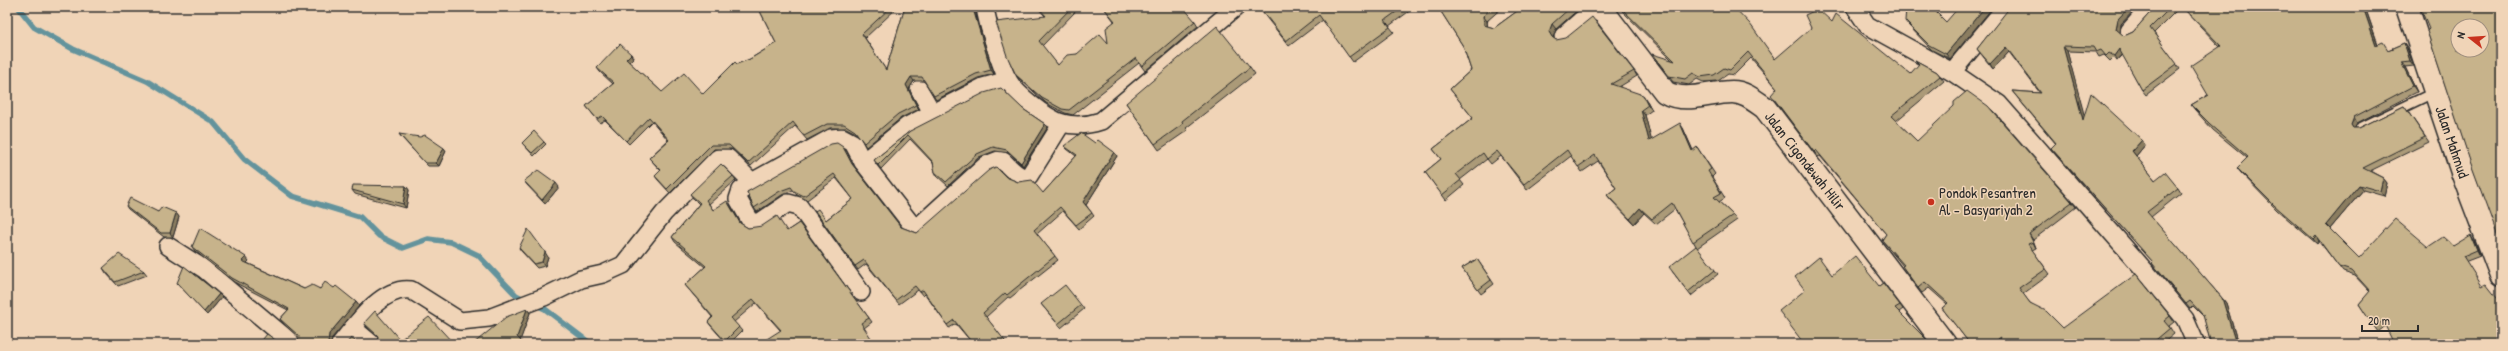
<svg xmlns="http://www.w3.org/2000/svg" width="2508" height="351" font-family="'Patrick Hand',sans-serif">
  <rect width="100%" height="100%" fill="#f0d4b7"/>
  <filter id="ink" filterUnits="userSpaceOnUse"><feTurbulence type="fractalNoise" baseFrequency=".025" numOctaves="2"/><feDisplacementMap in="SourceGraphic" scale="8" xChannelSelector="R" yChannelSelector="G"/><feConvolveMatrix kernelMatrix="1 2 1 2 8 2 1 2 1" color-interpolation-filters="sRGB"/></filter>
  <g filter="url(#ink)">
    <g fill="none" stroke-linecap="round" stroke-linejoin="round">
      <!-- stream -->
      <g stroke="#64939c" stroke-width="5.5">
        <path d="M 18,7 L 34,27 L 73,49 L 147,81 L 213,122 L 244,159 L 292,196 L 360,217 L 379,236 L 403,248 L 428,239 L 451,242 L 478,255 L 516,295 L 526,300"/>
        <path d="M 536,305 L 545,309 L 591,344"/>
      </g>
      <defs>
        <path id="service" d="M 2360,128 L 2435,92"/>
        <g id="minor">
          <path d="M 985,7 C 987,23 1000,65 1008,80 C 1016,94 1046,118 1062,123 C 1074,126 1089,125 1101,121 L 1236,7"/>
          <path d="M 1855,7 L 1867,25 L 1952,72 L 1999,104 L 2147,273 L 2185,319 L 2196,344"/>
          <path d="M 1496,24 L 1517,7"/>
          <path d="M 2129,31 L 2150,7"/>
          <path d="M 1563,36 L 1580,21 L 1600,7"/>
          <path d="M 1952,72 L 2006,7"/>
          <path d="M 919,89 L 933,114"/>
          <path d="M 863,162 L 907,126 L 983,87 L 1008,80"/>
          <path d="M 752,182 L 741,190 L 738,199 L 751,222 L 760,222 L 788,203 L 799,206 L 861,292"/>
          <path d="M 168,246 L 204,269 L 293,344"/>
          <path d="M 353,328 L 372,344"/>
          <path d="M 340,344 C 356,324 382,286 411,290 L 460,321 L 489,318 L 544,297 L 581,279 L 603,274 L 623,265 L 664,213 L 718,158 L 728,158 L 752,182 L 831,138 L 842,137 L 853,143 L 863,162 L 912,225 L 918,227 L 986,165 L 999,160 L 1003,161 C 1010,167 1019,180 1029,176 L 1062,123"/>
        </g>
        <g id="tertiary">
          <path d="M 1600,7 L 1665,92 C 1685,104 1710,92 1732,92 C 1745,92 1755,101 1765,108 L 1945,344"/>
          <path d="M 2407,7 L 2462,172 L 2501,275"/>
        </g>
      </defs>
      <!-- service casing -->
      <use href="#service" stroke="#2b2b2b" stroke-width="12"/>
      <!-- minor casing -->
      <use href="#minor" stroke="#2b2b2b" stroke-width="20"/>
      <!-- tertiary casing -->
      <use href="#tertiary" stroke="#2b2b2b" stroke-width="25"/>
      <!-- service -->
      <use href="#service" stroke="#f0d4b7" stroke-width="9"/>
      <!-- minor -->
      <use href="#minor" stroke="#f0d4b7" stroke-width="17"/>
      <!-- tertiary -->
      <use href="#tertiary" stroke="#f0d4b7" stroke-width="22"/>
    </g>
    <!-- wall -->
    <g fill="#ab9a78" stroke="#2b2b2b">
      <path d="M 758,7 L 898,7 L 865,38 L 886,70 L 905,7 L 976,7 L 976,16 L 994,74 L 978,78 L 936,100 L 924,81 L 914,81 L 909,89 L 919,109 L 901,118 L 866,147 L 858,134 L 846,128 L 830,128 L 807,140 L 795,126 L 751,166 L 732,149 L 714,149 L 670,193 L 658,180 L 655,176 L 661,171 L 649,158 L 668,140 L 652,121 L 629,144 L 605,120 L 600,123 L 586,106 L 613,84 L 600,72 L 597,68 L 631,54 L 633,58 L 629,62 L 662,92 L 703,94 L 737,64 L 750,59 L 776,43 Z"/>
      <path d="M 1037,7 L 1074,7 L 1076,11 L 1042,46 L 1058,65 L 1077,54 L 1108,43 L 1114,21 L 1104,8 L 1195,21 L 1198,26 L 1145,71 L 1139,63 L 1073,115 L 1065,113 L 1046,103 L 1020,79 L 1016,75 L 1045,16 Z"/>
      <path d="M 1258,7 L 1415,7 L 1389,26 L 1394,32 L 1353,62 L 1323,20 L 1289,46 Z"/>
      <path d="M 1427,7 L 1436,7 L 1430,11 Z"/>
      <path d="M 1438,7 L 1503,7 L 1487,21 L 1487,26 L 1494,28 L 1520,9 L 1520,7 L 1581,7 L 1556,29 L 1553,38 L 1556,40 L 1634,71 L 1637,76 L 1619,87 L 1647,101 L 1652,110 L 1645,115 L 1651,140 L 1683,128 L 1693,151 L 1697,147 L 1715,174 L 1712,177 L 1725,198 L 1719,202 L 1733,215 L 1737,220 L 1697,248 L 1718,274 L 1691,296 L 1672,271 L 1696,246 L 1675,209 L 1656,224 L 1644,213 L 1634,224 L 1611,200 L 1607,195 L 1616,188 L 1598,161 L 1582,172 L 1571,156 L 1527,190 L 1501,156 L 1491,164 L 1487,159 L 1460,180 L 1464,185 L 1446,200 L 1425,172 L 1441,159 L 1433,149 L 1473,118 L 1450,89 L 1471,70 L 1463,46 Z"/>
      <path d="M 1618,7 L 1734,7 L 1775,59 L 1832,22 L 1910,74 L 1919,65 L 1915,60 L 1937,72 L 1944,81 L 1896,121 L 1917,141 L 2072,202 L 2076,207 L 2033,240 L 2036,248 L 2032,250 L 2050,274 L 2023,294 L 2030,303 L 2063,328 L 2170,316 L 2174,322 L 2169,326 L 2174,334 L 2162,344 L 1970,344 L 1942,308 L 1947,304 L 1929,288 L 1922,293 L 1906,272 L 1903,266 L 1886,245 L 1882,240 L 1886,234 L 1820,156 L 1818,157 L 1775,101 L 1777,88 L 1751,58 L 1734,75 L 1728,74 L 1718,81 L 1703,82 L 1697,79 L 1689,85 L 1673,82 L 1656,60 L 1672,60 Z"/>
      <path d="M 1867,7 L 1874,7 L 1870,11 Z"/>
      <path d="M 2155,7 L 2180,7 L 2154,33 L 2180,69 L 2146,95 L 2142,90 L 2123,55 L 2117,61 L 2113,58 L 2110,61 L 2104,55 L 2099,57 L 2096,52 L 2067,51 L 2084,116 L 2142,140 L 2145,145 L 2136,156 L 2155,180 L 2178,188 L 2181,193 L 2151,217 L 2222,298 L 2226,303 L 2238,344 L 2211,344 L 2204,317 L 2193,306 L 2190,309 L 2156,268 L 2152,263 L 2153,262 L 2055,153 L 2051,148 L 2056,144 L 2016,96 L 2012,91 L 2040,93 L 2009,52 L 1993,69 L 1977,49 L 2010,8 L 2121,24 L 2120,33 L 2124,36 L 2133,32 Z"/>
      <path d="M 2182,7 L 2365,7 L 2378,44 L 2388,50 L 2404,43 L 2407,48 L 2414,66 L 2405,67 L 2417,92 L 2357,123 L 2355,128 L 2359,128 L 2404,106 L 2429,142 L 2370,171 L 2383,178 L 2387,183 L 2384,196 L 2363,190 L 2330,229 L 2359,258 L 2428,247 L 2453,246 L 2474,240 L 2480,256 L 2467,261 L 2378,332 L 2359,304 L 2370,292 L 2355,276 L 2343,272 L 2319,241 L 2317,244 L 2277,210 L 2241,173 L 2237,168 L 2247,158 L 2213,130 L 2195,110 L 2191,105 L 2208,95 L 2220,47 Z"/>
      <path d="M 1905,21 L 1946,22 L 1950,59 L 1932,50 L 1909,26 Z"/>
      <path d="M 1250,67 L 1255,74 L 1186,128 L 1188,130 L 1159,150 L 1126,103 Z"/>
      <path d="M 1023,109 L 1045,124 L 1048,127 L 1023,166 L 1010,153 L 995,151 L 979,157 L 948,186 L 937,176 L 935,172 L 933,163 L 910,139 L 881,169 L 874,160 L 910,131 Z"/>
      <path d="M 399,134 L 444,148 L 446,151 L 439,166 L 428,166 L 402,138 Z"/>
      <path d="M 544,142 L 546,144 L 534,156 L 522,143 Z"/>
      <path d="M 1095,143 L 1114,152 L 1117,156 L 1086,205 L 1094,216 L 1079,229 L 1063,211 L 1037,234 L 1058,260 L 1010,298 L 1008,297 L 986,317 L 1007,344 L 973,344 L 956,324 L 949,328 L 925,294 L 923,296 L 918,290 L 899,304 L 866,264 L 858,270 L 815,211 L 826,220 L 853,199 L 836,178 L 807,200 L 797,195 L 793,190 L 782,195 L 757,212 L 754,208 L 747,192 L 846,150 L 854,167 L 901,227 L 917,233 L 1006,177 L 1018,182 L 1043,193 L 1076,156 L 1067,149 L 1064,146 Z"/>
      <path d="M 733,176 L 736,180 L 709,204 L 713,210 L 730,205 L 740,223 L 748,228 L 787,231 L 799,223 L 872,322 L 864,328 L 780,330 L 756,303 L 734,322 L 742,331 L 729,344 L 727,344 L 711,326 L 708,322 L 712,317 L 685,285 L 705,267 L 675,242 L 672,237 L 699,204 L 693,198 L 690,194 Z"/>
      <path d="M 524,181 L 559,187 L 545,204 L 527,185 Z"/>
      <path d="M 406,186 L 409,190 L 406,208 L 355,194 L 352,190 Z"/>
      <path d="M 126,206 L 158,212 L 176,213 L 179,217 L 173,237 L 164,237 L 128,209 Z"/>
      <path d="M 192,247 L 249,261 L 247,263 L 304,289 L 334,288 L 356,302 L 359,306 L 332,338 L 331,344 L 298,344 L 299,338 L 283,323 L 280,319 L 288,310 L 234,282 L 195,251 Z"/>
      <path d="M 519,248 L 548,257 L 545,266 L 537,268 L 522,252 Z"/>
      <path d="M 1477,259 L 1494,284 L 1481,294 L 1462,268 Z"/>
      <path d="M 103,268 L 144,271 L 147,275 L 118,286 L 106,273 Z"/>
      <path d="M 1832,275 L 1879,286 L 1883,283 L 1903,309 L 1899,312 L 1802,341 Z"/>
      <path d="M 177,283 L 222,297 L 207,315 L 180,286 Z"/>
      <path d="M 1041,304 L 1081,305 L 1084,309 L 1061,328 Z"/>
      <path d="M 527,309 L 530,313 L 520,340 L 524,344 L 473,344 Z"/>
      <path d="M 364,323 L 400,340 L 453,344 L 377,344 L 378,337 L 367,327 Z"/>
    </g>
    <!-- shaded-wall -->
    <g fill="#8b7d61" stroke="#2b2b2b">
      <path d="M 973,7 L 976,7 L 976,16 L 994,74 L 991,70 L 974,12 Z"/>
      <path d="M 1985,7 L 1993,7 L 1950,59 L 1946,54 Z"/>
      <path d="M 2129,7 L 2137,7 L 2121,24 L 2120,35 L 2116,29 L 2118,19 Z"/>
      <path d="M 2363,7 L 2365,7 L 2380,51 L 2376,45 Z"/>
      <path d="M 1483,16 L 1487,21 L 1488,30 L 1484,25 Z"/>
      <path d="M 1552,24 L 1556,29 L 1553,38 L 1555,42 L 1549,32 Z"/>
      <path d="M 2404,43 L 2407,48 L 2414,66 L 2410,61 Z"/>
      <path d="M 2063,46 L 2067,51 L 2087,125 L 2083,120 Z"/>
      <path d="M 2006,47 L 2009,52 L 1993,69 L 1990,64 Z"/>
      <path d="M 2119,49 L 2123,54 L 2117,61 L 2114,56 Z"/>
      <path d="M 631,54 L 633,58 L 628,63 L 626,59 Z"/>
      <path d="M 2401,62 L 2405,67 L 2417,92 L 2413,86 Z"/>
      <path d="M 911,77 L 914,81 L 909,89 L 919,109 L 916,105 L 906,85 Z"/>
      <path d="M 1643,95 L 1647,101 L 1652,110 L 1648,105 Z"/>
      <path d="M 1641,110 L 1645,115 L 1653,146 L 1649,141 Z"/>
      <path d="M 2354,117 L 2357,123 L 2354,130 L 2351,125 Z"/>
      <path d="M 1680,123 L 1683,128 L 1696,157 L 1692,151 Z"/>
      <path d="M 1045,124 L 1048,127 L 1023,166 L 1021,163 Z"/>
      <path d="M 2142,140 L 2145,145 L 2136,156 L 2132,151 Z"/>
      <path d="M 444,148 L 446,151 L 439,166 L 436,163 Z"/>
      <path d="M 1114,152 L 1117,156 L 1086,205 L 1083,202 Z"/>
      <path d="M 2383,178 L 2387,183 L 2384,196 L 2380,191 Z"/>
      <path d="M 556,183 L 559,187 L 545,204 L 542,200 Z"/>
      <path d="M 2359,185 L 2363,190 L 2329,230 L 2326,225 Z"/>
      <path d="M 406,186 L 409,190 L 406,208 L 403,204 Z"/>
      <path d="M 1640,208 L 1644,213 L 1634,224 L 1630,219 Z"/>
      <path d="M 176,213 L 179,217 L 173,237 L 170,233 Z"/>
      <path d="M 2029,234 L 2033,240 L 2036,248 Z"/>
      <path d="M 2471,235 L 2474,240 L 2480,256 L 2477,250 Z"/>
      <path d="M 2316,236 L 2319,241 L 2317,244 L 2313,239 Z"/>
      <path d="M 545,252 L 548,257 L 545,266 L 542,262 Z"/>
      <path d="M 246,257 L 249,261 L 245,265 L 242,261 Z"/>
      <path d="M 219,294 L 222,297 L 207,315 L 204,312 Z"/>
      <path d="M 2222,298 L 2226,303 L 2238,344 L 2236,344 Z"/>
      <path d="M 356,302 L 359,306 L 332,338 L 331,344 L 328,344 L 329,334 Z"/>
      <path d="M 527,309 L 530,313 L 520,341 L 517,337 Z"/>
    </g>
    <!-- building -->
    <g fill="#c7b38b" stroke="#2b2b2b" fill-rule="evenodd">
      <path d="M 758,7 L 891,7 L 862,34 L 886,70 L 905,7 L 973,7 L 974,12 L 991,70 L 976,74 L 934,96 L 922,77 L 911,77 L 906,85 L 916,105 L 898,114 L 864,143 L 855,131 L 844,124 L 827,124 L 804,136 L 793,122 L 748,163 L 729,145 L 711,145 L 667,189 L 655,176 L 661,170 L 649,158 L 669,140 L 649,117 L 626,141 L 602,116 L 597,119 L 586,106 L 614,83 L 597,68 L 620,44 L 631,54 L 626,59 L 662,92 L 684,73 L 703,94 L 735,62 L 737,64 L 750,59 L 776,43 Z"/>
      <path d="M 1038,7 L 1072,7 L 1039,41 L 1058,65 L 1067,55 L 1077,54 L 1100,34 L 1108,43 L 1106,28 L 1115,21 L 1104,8 L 1105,7 L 1183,7 L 1195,21 L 1142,66 L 1136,58 L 1069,110 L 1062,109 L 1042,98 L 1016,75 L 1007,56 L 996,22 L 1046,16 Z"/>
      <path d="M 1259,7 L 1403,7 L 1385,20 L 1390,27 L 1349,57 L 1319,15 L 1286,41 Z"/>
      <path d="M 1438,7 L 1493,7 L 1483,16 L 1484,25 L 1494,28 L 1520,9 L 1520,7 L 1571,7 L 1552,24 L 1549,32 L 1552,37 L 1556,40 L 1566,38 L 1592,17 L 1634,71 L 1611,84 L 1643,95 L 1648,105 L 1641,110 L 1649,141 L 1680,123 L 1692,151 L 1697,147 L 1711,169 L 1708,171 L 1721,193 L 1714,197 L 1733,215 L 1693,242 L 1672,203 L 1652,219 L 1640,208 L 1630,219 L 1607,195 L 1616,188 L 1595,155 L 1578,167 L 1567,150 L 1524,184 L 1497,151 L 1487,159 L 1483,153 L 1456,174 L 1461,180 L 1442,195 L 1425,172 L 1441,159 L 1433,149 L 1473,118 L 1450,89 L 1471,70 L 1463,46 Z"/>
      <path d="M 1620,7 L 1734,7 L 1750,24 L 1775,59 L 1811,28 L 1805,15 L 1818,9 L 1832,22 L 1836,14 L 1910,74 L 1919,64 L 1915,60 L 1937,72 L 1940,76 L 1891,116 L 1917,141 L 1954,106 L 1954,102 L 1967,91 L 1988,106 L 2072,202 L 2029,234 L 2033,242 L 2028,244 L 2046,269 L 2019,288 L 2030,303 L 2046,311 L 2063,328 L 2136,274 L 2170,316 L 2164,321 L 2170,328 L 2151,344 L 1998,344 L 2001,337 L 1990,344 L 1970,344 L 1942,308 L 1948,303 L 1925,282 L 1918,288 L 1902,266 L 1904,265 L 1882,240 L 1886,234 L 1816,150 L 1814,152 L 1771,95 L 1777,88 L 1748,52 L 1730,70 L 1724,68 L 1714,75 L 1700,77 L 1693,73 L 1685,79 L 1669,76 L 1652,54 L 1675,61 Z"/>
      <path d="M 1906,7 L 1931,7 L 1946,22 L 1959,7 L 1985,7 L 1946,54 L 1929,45 L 1905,21 Z"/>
      <path d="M 2010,7 L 2129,7 L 2118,19 L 2116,29 L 2124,36 L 2133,32 L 2155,7 L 2171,7 L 2150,28 L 2177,64 L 2142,90 L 2119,49 L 2114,56 L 2109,53 L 2106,56 L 2101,50 L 2096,52 L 2093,47 L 2063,46 L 2083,120 L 2091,93 L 2142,140 L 2132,151 L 2155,180 L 2165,172 L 2178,188 L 2147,212 L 2222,298 L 2236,344 L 2211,344 L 2203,315 L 2190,301 L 2186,304 L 2152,263 L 2153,262 L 2051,148 L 2056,143 L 2012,91 L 2041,93 L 2006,47 L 1990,64 L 1977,49 Z"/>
      <path d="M 2183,7 L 2363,7 L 2376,45 L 2383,42 L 2388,50 L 2404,43 L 2410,61 L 2401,62 L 2413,86 L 2354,117 L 2351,125 L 2353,128 L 2359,128 L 2404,106 L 2425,137 L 2363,168 L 2383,178 L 2380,191 L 2359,185 L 2326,225 L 2359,258 L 2395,219 L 2428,247 L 2443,237 L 2453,246 L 2471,235 L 2477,250 L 2463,256 L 2482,286 L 2486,284 L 2501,303 L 2501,344 L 2394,344 L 2383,321 L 2374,327 L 2359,304 L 2370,291 L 2352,271 L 2339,267 L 2316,236 L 2313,239 L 2274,205 L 2237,168 L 2248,157 L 2210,124 L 2191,105 L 2208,95 L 2191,66 L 2221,46 Z"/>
      <path d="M 2420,7 L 2501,7 L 2501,245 L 2471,164 L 2427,31 L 2429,29 ZM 2458,26 L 2482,26 L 2482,50 L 2458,50 Z"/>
      <path d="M 1217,26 L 1250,67 L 1182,121 L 1183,124 L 1155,144 L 1126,103 Z"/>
      <path d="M 1001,88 L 1023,109 L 1045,124 L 1021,163 L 1007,150 L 993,147 L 977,154 L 946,182 L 935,172 L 933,162 L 908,135 L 878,165 L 874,160 L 910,131 L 984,93 Z"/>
      <path d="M 534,131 L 544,142 L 532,153 L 522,143 Z"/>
      <path d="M 1081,133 L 1095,143 L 1098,140 L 1114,152 L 1083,202 L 1092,213 L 1076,225 L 1060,207 L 1034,230 L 1055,256 L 1007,295 L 1005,293 L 983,313 L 1005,341 L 1001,344 L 973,344 L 954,320 L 947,325 L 923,290 L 920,292 L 915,286 L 896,300 L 864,260 L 855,266 L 815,211 L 818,209 L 826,220 L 853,199 L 834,174 L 804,196 L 794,191 L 791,187 L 780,191 L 754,208 L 747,192 L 831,144 L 837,143 L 843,147 L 852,164 L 901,227 L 917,233 L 989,170 L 996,167 L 1006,177 L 1018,182 L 1032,180 L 1043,193 L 1077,155 L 1064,146 Z"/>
      <path d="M 399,134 L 420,137 L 425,135 L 444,148 L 436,163 L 425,163 Z"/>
      <path d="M 721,164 L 733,176 L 706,200 L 713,210 L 727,201 L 740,223 L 748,228 L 762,226 L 777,216 L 787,231 L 799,223 L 869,318 L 861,323 L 875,344 L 759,344 L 781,330 L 753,299 L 731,318 L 739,327 L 725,341 L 708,322 L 713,317 L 685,285 L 706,266 L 672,237 L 700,203 L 690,194 Z"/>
      <path d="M 538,170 L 556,183 L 542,200 L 524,181 Z"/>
      <path d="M 353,185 L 406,186 L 403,204 L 352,190 Z"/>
      <path d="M 130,198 L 158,212 L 162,207 L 176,213 L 170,233 L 161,233 L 126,206 Z"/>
      <path d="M 200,228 L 246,257 L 242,261 L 304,289 L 312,285 L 320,289 L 325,282 L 334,288 L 336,286 L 356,302 L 329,334 L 328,343 L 329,344 L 298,344 L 299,336 L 280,319 L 289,309 L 232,278 L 192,247 Z"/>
      <path d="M 528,229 L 545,252 L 542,262 L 534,264 L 519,248 Z"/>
      <path d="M 1696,246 L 1715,270 L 1688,292 L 1669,267 Z"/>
      <path d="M 119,254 L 144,271 L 115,282 L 103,268 Z"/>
      <path d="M 1855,256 L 1879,286 L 1883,283 L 1900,305 L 1895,308 L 1927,340 L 1929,344 L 1799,344 L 1802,341 L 1779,311 L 1805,290 L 1795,277 L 1819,257 L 1832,275 Z"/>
      <path d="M 1477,259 L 1491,280 L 1478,290 L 1462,268 Z"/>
      <path d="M 184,266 L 219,294 L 204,312 L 177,283 Z"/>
      <path d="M 1065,285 L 1081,305 L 1058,324 L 1041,304 Z"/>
      <path d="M 527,309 L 517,337 L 522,342 L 518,344 L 473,344 L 506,317 Z"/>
      <path d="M 375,311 L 400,340 L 429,317 L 454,344 L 377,344 L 378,336 L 364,323 Z"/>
      <path d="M 267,334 L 281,344 L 259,344 Z"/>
      <path d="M 351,338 L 359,344 L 346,344 Z"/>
    </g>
  </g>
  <!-- markers -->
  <circle fill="#c8321e" stroke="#f0d4b7" stroke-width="1.5" cx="1931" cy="202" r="4"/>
  <g text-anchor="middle" stroke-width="3" stroke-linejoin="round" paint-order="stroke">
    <!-- street labels -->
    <g font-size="15" fill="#2b2b2b" stroke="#f0d4b7">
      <text transform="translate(2452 142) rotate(71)" y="5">Jalan Mahmud</text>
      <text transform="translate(1805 161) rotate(52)" y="5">Jalan Cigondewah Hilir</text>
    </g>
    <!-- poi labels -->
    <g font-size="15" fill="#2b2b2b" stroke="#f0d4b7" text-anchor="start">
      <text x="1939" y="198">Pondok Pesantren<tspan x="1939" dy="17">Al - Basyariyah 2</tspan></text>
    </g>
  </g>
  <!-- margin -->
  <rect width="2508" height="351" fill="none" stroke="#f0d4b7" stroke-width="24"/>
  <rect x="12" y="12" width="2484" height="327" fill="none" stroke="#2b2b2b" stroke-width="1.5" filter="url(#ink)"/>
  <!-- north arrow -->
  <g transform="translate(2470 38) rotate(287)"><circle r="19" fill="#f0d4b7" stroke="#a1907f"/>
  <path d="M0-3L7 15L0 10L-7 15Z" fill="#c8321e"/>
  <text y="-6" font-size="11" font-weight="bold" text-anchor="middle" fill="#2b2b2b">N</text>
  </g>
  <!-- scale -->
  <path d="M2362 325v6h56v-6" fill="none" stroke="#2b2b2b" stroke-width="2"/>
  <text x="2368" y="325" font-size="12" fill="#2b2b2b" stroke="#f0d4b7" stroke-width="3" paint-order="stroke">20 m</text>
</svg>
